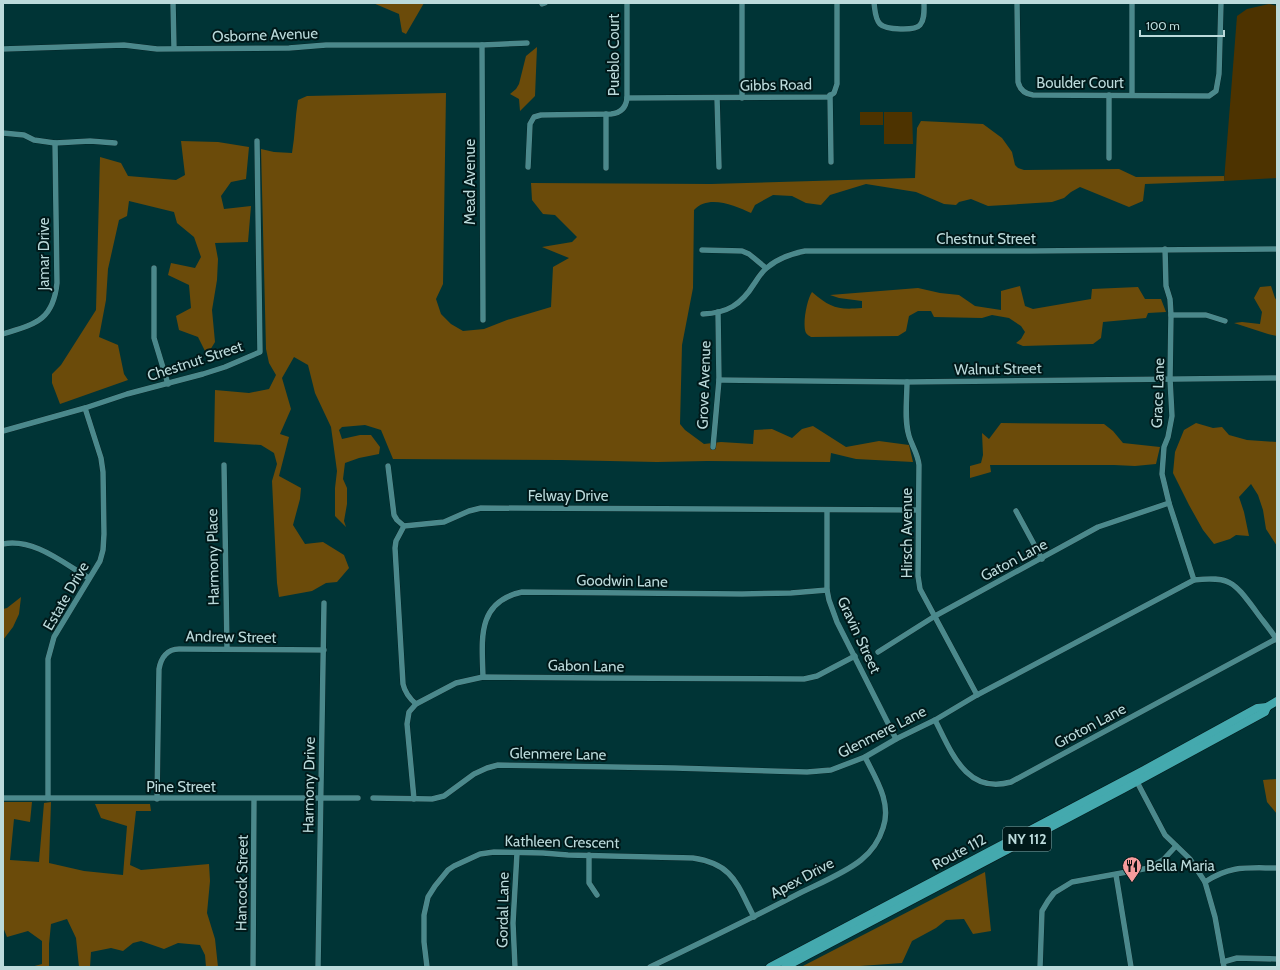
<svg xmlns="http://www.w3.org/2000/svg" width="1280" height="970" font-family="Cabin,sans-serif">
  <rect width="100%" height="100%" fill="#003436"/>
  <!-- green -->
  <g fill="#4d3300">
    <path d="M 1269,4 L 1277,6 L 1277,178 L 1224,181 L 1237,16 L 1247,9 Z"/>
    <rect x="860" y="112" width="23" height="13"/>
    <path d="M 884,112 L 912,112 L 913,144 L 884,144 Z"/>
  </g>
  <!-- forest -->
  <g fill="#6b4b0a">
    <path d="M 373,3 L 424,3 L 406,34 L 402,32 L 399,14 Z"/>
    <path d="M 537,47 L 535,96 L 520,111 L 519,99 L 510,94 L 516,89 L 519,84 L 526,56 Z"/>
    <path d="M 446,93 L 443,284 L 436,299 L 441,314 L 451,324 L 463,331 L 484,329 L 507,320 L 551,307 L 553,267 L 569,258 L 542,247 L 572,242 L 577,237 L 555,215 L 543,214 L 532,200 L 531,183 L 711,184 L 915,178 L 917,128 L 921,121 L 983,124 L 1002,138 L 1012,152 L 1015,165 L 1018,168 L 1024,170 L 1119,169 L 1136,177 L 1224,176 L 1224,181 L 1145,184 L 1143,201 L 1129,207 L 1080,187 L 1071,192 L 1064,198 L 1052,202 L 988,206 L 971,199 L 959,202 L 956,205 L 944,204 L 916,192 L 866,184 L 830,195 L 821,205 L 806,203 L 792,196 L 773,195 L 755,205 L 751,213 C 735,206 709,194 694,210 L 693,288 L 682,345 L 680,424 L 685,430 L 704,444 L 721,442 L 753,444 L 754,430 L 772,429 L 792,438 L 802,429 L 813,426 L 846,447 L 879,441 L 909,445 L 913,462 L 856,459 L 831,453 L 830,462 L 707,461 L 657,462 L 562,460 L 393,459 L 381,430 L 365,425 L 342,427 L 339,430 L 342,439 L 360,435 L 371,435 L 380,447 L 379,454 L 359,458 L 345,463 L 343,479 L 347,488 L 347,504 L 344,521 L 346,527 L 335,516 L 335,488 L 337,471 L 331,427 L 315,393 L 308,365 L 294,357 L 282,378 L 291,409 L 280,434 L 289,437 L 279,476 L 301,488 L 300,499 L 293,525 L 305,544 L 323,542 L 344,555 L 349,568 L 337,582 L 326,583 L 312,591 L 279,597 L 277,583 L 272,481 L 277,464 L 274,453 L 261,445 L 214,442 L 215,390 L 249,393 L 269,389 L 276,375 L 269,363 L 266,349 L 261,149 L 274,152 L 292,153 C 295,136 295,118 298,100 L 307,96 Z"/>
    <path d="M 181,141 L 218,142 L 249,147 L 246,179 L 231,182 L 221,196 L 224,209 L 251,206 L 248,242 L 215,243 L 218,259 L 217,280 L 212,310 L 215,342 L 207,355 L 198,337 L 179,330 L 176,316 L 191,308 L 189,285 L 168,275 L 171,263 L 195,268 L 201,257 L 194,237 L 177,223 L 174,212 L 129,201 L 127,216 L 119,220 L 108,269 L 106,300 L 99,337 L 118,345 L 124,374 L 128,380 L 60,404 L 52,383 L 52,374 L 61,365 L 96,310 L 100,157 L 121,163 L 128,176 L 176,180 L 185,175 Z"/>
    <path d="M 1020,286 L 1025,306 L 1033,309 L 1091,299 L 1092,289 L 1138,287 L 1145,299 L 1161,299 L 1166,312 L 1148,313 L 1146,318 L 1103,322 L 1101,338 L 1093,344 L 1023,346 L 1016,343 L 1021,339 L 1025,332 L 1021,326 L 1009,318 L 992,315 L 982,318 L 934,317 L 931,311 L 918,311 L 909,316 L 906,331 L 898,336 L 811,337 C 810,336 807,335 806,333 C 802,325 807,299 812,292 C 831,308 837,310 862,308 L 862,301 L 839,298 L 830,295 L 918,288 L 940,293 L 959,295 L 975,306 L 1001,310 L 1001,291 Z"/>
    <path d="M 1271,286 L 1275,298 L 1277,301 L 1277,336 L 1268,334 L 1234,323 L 1242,322 L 1260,324 L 1262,312 L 1254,298 L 1260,287 Z"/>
    <path d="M 1001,423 L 1104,424 L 1113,431 L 1123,443 L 1160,447 L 1156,464 L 1135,466 L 1114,465 L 990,465 L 991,472 L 970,478 L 970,466 L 981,463 L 983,455 L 982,433 L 989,439 Z"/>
    <path d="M 1196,423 L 1213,428 L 1222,427 L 1229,435 L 1247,440 L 1277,442 L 1277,546 L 1266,529 L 1263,510 L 1258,495 L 1251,484 L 1239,497 L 1244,512 L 1249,536 L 1236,535 L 1230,539 L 1214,544 L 1203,530 L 1189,505 L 1173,473 L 1175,452 L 1184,430 Z"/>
    <path d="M 21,597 L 19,614 L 13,627 L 3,640 L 3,609 L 7,608 Z"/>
    <path d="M 1277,779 L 1277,814 L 1267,802 L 1263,780 Z"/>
    <path d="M 3,802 L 32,802 L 30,822 L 14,819 L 10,860 L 39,862 L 44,803 L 51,802 L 49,863 L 84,871 L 123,875 L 127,826 L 101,818 L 95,804 L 150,804 L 151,811 L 136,811 L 130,865 L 141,870 L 209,864 L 210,881 L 207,913 L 215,939 L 218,967 L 206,967 L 205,955 L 200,945 L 178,943 L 164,949 L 141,941 L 133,943 L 123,951 L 111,948 L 91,952 L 90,967 L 79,967 L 76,938 L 67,919 L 51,924 L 49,944 L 49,967 L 31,967 L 42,964 L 42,941 L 28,931 L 7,937 L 3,927 Z"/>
    <path d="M 985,872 L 991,931 L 973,934 L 964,919 L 946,920 L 936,928 L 912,941 L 902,963 L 860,966 L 801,967 Z"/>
  </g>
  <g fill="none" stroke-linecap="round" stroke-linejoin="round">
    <defs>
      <g id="minor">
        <path d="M 173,3 L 174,48"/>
        <path d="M 742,3 L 742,98"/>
        <path d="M 874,3 C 875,10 875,19 880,24 C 886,30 915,31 920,25 C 925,19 924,10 924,3"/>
        <path d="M 1017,3 L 1018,82 C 1020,90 1025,94 1033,95 L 1209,96 L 1216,91 L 1219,74 L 1221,3"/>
        <path d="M 542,4 L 545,3"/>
        <path d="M 482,45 L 483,320"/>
        <path d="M 3,49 L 124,45 L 157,49 L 289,48 L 326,45 L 482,45 L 527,43"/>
        <path d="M 830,95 L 831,162"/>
        <path d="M 1109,95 L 1109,158"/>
        <path d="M 1132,95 L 1132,3"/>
        <path d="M 627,98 L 828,97 L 834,93 L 837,84 L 837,3"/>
        <path d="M 717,98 L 719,167"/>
        <path d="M 606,114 L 606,168"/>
        <path d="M 3,133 L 24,135 L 34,140 L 55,143 L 90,141 L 115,143"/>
        <path d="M 528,167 L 530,124 L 534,117 L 541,115 L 611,114 C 621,113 626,108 627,98 L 627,3"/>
        <path d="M 1165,249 L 1166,286 L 1170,299 L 1171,315 L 1170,379 L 1172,416 L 1168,437 L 1164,447 L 1162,474 L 1169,503 L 1194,580"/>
        <path d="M 702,250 L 742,251 L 749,254 L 766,268"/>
        <path d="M 154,268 L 154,338 L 168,384"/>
        <path d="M 703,314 C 727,313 741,305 754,284 C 758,278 762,271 768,267 C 778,258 791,254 805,251 L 1030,251 L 1277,249"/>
        <path d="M 1171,315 L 1206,315 L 1225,321"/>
        <path d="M 3,334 C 35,324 53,321 57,283 L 55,143"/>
        <path d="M 719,380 L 907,382 L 1277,378"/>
        <path d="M 907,382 C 907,400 904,419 909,436 C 912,446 918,454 919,465 L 918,576 L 920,589 L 977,695"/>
        <path d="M 3,431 L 85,408 L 127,394 L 203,374 L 225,367 L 260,352 L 257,141"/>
        <path d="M 713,447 L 719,380 L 718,312"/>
        <path d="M 224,465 L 227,649"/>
        <path d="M 388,466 L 394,515 L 397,520 L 404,526"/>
        <path d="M 827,510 L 827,590 L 829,600 L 837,622 L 896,739"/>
        <path d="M 1016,511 L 1042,559"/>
        <path d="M 3,544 C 34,538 63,563 89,578"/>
        <path d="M 878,652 L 935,616 L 1098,527 L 1169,503"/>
        <path d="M 483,677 C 482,640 476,602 522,592 L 742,594 L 791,593 L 827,590"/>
        <path d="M 416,704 C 409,698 405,693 403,684 L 395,548 L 396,541 L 404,526 L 444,522 L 469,511 L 481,508 L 918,510"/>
        <path d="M 935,720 C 951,751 966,795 1011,782 L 1276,639"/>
        <path d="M 1136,780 L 1165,835 L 1190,859 L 1205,882 L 1215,917 L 1224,967"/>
        <path d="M 3,798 L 358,798"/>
        <path d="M 48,798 L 48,659 L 54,637 L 100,561 L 103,550 L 104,534 L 103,472 L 101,458 L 85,408"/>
        <path d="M 373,798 L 432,799 L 444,796 L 474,774 L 487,768 L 498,765 L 675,768 L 807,772 L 831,770 L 865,757 L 896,739 L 935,720 L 977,695 L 1194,580 C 1230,576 1234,582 1255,610 C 1262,620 1270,629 1277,640"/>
        <path d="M 157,799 L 159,669 C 161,658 167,649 179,649 L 324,650"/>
        <path d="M 414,799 L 407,724 L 409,712 L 416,704 L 456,683 L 483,677 L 600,678 L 804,679 L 817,676 L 855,656"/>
        <path d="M 589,855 L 589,883 L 597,895"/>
        <path d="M 1116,875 L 1131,967"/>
        <path d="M 1205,882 C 1231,865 1247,868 1277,868"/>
        <path d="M 1223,962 L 1237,958 L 1277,959"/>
        <path d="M 253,967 L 254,799"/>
        <path d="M 318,967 L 324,603"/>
        <path d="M 427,967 L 424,942 L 424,915 L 428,897 L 435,886 L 448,870 L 454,866 L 480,854 L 494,852 L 543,853 L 568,855 L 693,858 C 734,864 737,885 754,917"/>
        <path d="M 515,967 L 513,923 L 517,853"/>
        <path d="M 650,967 C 700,943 750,919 800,893 C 818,884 845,873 861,860 C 871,852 879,841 883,828 C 892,803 876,779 865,757"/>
        <path d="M 1040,967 L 1042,911 L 1048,901 L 1054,893 L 1072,882 L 1149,868 L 1163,860 L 1176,846"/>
      </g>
      <g id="primary">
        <path d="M 770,967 L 1144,770 L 1257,708 L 1267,707 L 1277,701"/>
        <path d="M 785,967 L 1125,788 L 1265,712 L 1267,707"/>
      </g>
    </defs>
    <!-- minor casing -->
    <use href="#minor" stroke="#051819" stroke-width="6"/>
    <!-- primary casing -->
    <use href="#primary" stroke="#051819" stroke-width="9"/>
    <!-- minor -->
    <use href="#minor" stroke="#4b898c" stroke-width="5.5"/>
    <!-- primary -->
    <use href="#primary" stroke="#44a9ae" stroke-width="8"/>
  </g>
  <!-- icons -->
  <defs>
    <symbol id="restaurant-pin" viewBox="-11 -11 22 30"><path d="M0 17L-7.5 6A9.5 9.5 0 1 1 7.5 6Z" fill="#f59b9c" stroke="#00191a"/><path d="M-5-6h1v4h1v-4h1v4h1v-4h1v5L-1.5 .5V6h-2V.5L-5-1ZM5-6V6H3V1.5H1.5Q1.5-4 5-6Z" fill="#111"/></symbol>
  </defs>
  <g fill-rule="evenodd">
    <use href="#restaurant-pin" x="1121" y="855" width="22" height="30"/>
  </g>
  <g text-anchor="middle" stroke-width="4" stroke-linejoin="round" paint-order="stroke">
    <!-- shield labels -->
    <rect fill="#00191a" stroke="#83a0a1" stroke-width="1" x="1003" y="827" width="48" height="24" rx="3"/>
    <g font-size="14" font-weight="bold" fill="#bbdadb">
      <text x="1027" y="844">NY 112</text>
    </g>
    <!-- street labels -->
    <g font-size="15" fill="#bbdadb" stroke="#00191a">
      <text transform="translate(265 35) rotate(-2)" y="5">Osborne Avenue</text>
      <text transform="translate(614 55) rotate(-90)" y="5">Pueblo Court</text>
      <text x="1080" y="88">Boulder Court</text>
      <text transform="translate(776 85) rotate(-1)" y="5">Gibbs Road</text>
      <text transform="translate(470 182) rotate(-90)" y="5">Mead Avenue</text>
      <text x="986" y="244">Chestnut Street</text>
      <text transform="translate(44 254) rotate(-90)" y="5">Jamar Drive</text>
      <text transform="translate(195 361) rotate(-18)" y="5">Chestnut Street</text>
      <text transform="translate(998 369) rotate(-1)" y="5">Walnut Street</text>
      <text transform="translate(704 385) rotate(-88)" y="5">Grove Avenue</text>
      <text transform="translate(1158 393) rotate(-88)" y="5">Grace Lane</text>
      <text x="568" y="501">Felway Drive</text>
      <text transform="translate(907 533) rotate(-90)" y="5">Hirsch Avenue</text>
      <text transform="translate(213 557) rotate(-91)" y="5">Harmony Place</text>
      <text transform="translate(1014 560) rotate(-28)" y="5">Gaton Lane</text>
      <text transform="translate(622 581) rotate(1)" y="5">Goodwin Lane</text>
      <text transform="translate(66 596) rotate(-60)" y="5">Estate Drive</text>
      <text transform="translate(859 635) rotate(65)" y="5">Gravin Street</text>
      <text transform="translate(231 637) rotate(1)" y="5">Andrew Street</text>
      <text transform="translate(586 666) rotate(1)" y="5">Gabon Lane</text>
      <text transform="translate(1090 726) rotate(-28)" y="5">Groton Lane</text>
      <text transform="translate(882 732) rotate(-27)" y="5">Glenmere Lane</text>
      <text transform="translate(558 754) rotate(1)" y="5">Glenmere Lane</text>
      <text transform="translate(309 785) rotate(-89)" y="5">Harmony Drive</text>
      <text x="181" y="792">Pine Street</text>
      <text transform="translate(562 842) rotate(1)" y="5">Kathleen Crescent</text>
      <text transform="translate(959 852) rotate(-28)" y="5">Route 112</text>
      <text transform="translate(802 878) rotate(-28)" y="5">Apex Drive</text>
      <text transform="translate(242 883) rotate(-89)" y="5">Hancock Street</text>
      <text transform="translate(503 910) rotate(-89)" y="5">Gordal Lane</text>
    </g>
    <!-- poi labels -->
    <g font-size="15" fill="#bbdadb" stroke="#00191a" text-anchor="start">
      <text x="1146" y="871">Bella Maria</text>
    </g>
  </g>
  <!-- border -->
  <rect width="1280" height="970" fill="none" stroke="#bbdadb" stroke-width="8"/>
  <!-- scale -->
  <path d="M1140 30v6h84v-6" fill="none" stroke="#bbdadb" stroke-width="2"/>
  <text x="1146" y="30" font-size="12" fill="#bbdadb" stroke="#00191a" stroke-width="3" paint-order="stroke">100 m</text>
</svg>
